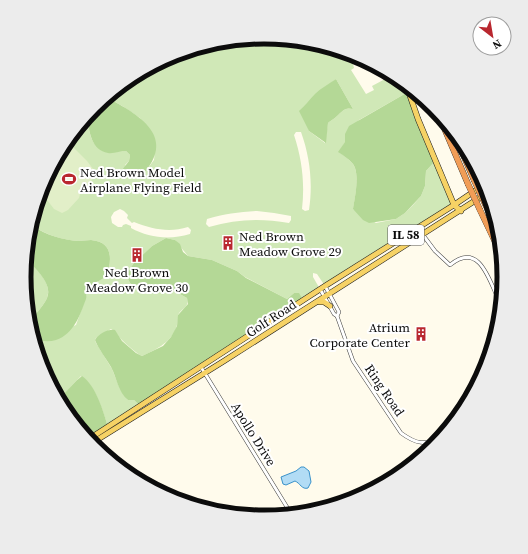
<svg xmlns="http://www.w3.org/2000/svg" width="528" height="554" font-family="'Source Serif 4',serif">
  <rect width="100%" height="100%" fill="#fffbec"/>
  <!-- green -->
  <g fill="#d0e8b7" fill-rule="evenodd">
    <path d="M 264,37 L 356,55 L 370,65 L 362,68 L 358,62 L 353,64 L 354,68 L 351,70 L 366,94 L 374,90 L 372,86 L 387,78 L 387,76 L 407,90 L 408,92 L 359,120 L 339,152 C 344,156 349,159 353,164 C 360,174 355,197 353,209 L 376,223 L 396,219 L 405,213 L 413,205 L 421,196 L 425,186 L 426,171 L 435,161 L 454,205 L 325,286 L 317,274 L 313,273 L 313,277 L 320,289 L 303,300 L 294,293 L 287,299 L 245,277 L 237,271 L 212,260 L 188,256 L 175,240 L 166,238 L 152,246 L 134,263 L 128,271 L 128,279 L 130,283 L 134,286 L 145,285 L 169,288 L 187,298 C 190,307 182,308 178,315 C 179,338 160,348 142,356 C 137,354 126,344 122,340 C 117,335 118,333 111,329 L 96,338 L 95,340 L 96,343 L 112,369 L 120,389 L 128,400 L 134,400 L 140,406 L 108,427 C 103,411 95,385 81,376 C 74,383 68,390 61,397 L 42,369 L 36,338 L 40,340 L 76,325 L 86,297 L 87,291 L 90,286 L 107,276 C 112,259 113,242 91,240 C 87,240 82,241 78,241 C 64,240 45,235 34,226 L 42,185 L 86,119 L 88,120 C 90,148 99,153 126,151 L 130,155 L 129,161 L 125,165 L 132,171 L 145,172 L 154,160 L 155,151 L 140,118 L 124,107 L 108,98 L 172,55 ZM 336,79 L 353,109 C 344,107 343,111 336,117 C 334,119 330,121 328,123 L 325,143 L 309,131 L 306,106 L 315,95 ZM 296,132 L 301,132 C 310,157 313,183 309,210 L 305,211 L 302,209 C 305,183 302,159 294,135 ZM 120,209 L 124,211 L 128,215 L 127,218 L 132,223 L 134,222 C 152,229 169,233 188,227 L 191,230 L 190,234 C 170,240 149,238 131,228 L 131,226 L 126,224 L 123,225 L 122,227 L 118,227 L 112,223 L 111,217 L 114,212 ZM 257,211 L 274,213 L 291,216 L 291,220 L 289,223 C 261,218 236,219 209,227 L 206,224 L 207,219 C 224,214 239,212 257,211 Z"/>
    <path d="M 27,260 C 36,268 53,284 47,298 C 44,305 37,312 32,319 L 24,277 Z"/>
  </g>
  <!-- forest -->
  <g fill="#b4d896">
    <path d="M 336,79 L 353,109 C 344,107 343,111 336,117 C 334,119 330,121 328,123 L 326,143 L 309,131 L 299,111 C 305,106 309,100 315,94 C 321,88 329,84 336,79 Z"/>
    <path d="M 408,92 L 435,161 L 426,171 L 425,186 L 421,196 L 405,213 L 396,219 L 369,223 L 363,220 L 353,209 C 355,197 360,174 353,164 C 349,159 344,156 338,152 L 345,142 L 345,134 L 349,126 Z"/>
    <path d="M 108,98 C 137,114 176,135 145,172 L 132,171 L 125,175 L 123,173 L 122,170 L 129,161 L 130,155 L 126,151 C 121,151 113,154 108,153 C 92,150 89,133 88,120 L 86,119 L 94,107 Z"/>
    <path d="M 34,226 C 44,235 65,240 78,241 C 82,241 87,240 91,240 C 113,242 112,259 107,276 C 102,280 93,283 89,287 C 86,290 87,295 86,299 C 80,315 74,334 56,340 C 49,342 42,342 36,338 L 32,319 C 37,312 44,305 47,298 C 53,284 36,269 27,260 Z"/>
    <path d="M 166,238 L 175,240 L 180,244 L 183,252 L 188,256 L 212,260 L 237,271 L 246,278 L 287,299 L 294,293 L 299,293 L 303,300 L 140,406 L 134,400 L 128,400 C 118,392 117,378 111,367 C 106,358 99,350 95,340 C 99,334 107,329 115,330 L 122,341 L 136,353 L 142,356 L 163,346 L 171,337 L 177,326 L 178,315 L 188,304 L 187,298 L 169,288 L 145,285 L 134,286 L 130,283 L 128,279 L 128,271 L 134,263 L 152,246 Z"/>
    <path d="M 82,376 C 96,386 103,410 108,427 L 89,439 L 61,397 C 68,390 74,382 82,376 Z"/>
  </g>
  <!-- pitch -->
  <path fill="#e2efc8" d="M 70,144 L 87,161 L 97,174 L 80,194 L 79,198 L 68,210 L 62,213 L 54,209 L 41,192 L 42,185 Z"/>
  <!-- water -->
  <path fill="#b2dcf5" stroke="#3a92ca" d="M 301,467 L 304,467 L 309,471 L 311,482 L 308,488 C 302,490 300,483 295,481 L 286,485 L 283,484 L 281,477 L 296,471 Z"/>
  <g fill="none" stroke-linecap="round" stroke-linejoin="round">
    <defs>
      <g id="street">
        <path d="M 423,235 L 435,251 L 450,265 C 479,241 489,279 499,301"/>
        <path d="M 325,286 L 339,312 L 337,316"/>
        <path d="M 320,289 L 334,314 L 337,316 L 353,361 L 401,433 C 416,444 425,446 441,436"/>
        <path d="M 201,367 L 290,512"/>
      </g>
      <g id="primary">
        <path d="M 408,90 L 418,119 L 454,205 L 461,211"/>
        <path d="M 319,302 L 324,302 L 330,306"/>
        <path d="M 89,439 L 325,286 L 454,205 L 485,184"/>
        <path d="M 92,443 L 224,361 L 487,193"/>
      </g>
      <g id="highway">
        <path d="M 439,116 L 468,184"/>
        <path d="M 459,145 L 474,180"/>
        <path d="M 486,206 L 493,221"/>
        <path d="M 480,210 L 499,250"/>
      </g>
    </defs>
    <!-- street casing -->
    <use href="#street" stroke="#3f3f3f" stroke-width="4"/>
    <!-- primary casing -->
    <use href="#primary" stroke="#1d1d1d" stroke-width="6"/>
    <!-- highway casing -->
    <use href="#highway" stroke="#1d1d1d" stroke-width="6"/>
    <!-- street -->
    <use href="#street" stroke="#fff" stroke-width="3"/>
    <!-- primary -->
    <use href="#primary" stroke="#f6d265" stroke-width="5"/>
    <!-- highway -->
    <use href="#highway" stroke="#f19d57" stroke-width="5.5"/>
    <defs>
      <g id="highway-bridge">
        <path d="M 474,180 L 486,206"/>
        <path d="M 484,183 L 486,187"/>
        <path d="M 468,184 L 480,210"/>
      </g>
    </defs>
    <!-- highway-bridge casing -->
    <use href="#highway-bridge" stroke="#1d1d1d" stroke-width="6" stroke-linecap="butt"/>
    <!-- highway-bridge -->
    <use href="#highway-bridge" stroke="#f19d57" stroke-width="5.5"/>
  </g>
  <!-- icons -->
  <defs>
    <symbol id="stadium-bare" viewBox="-9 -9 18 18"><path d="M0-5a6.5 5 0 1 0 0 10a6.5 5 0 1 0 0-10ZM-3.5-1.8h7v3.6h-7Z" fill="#b9272f" stroke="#fff" stroke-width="2.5" paint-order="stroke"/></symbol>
    <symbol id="building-bare" viewBox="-9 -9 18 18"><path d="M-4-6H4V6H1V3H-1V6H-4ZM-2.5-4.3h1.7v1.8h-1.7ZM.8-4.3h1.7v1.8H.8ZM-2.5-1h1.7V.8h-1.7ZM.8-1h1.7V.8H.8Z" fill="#b9272f" stroke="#fff" stroke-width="2.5" paint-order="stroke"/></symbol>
  </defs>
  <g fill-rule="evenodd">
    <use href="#stadium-bare" x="59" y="169" width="20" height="20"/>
    <use href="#building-bare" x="218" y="233" width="20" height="20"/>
    <use href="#building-bare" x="127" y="245" width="20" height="20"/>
    <use href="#building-bare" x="411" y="324" width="20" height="20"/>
  </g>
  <g text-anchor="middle" stroke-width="4" stroke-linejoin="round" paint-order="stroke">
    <!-- shield labels -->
    <rect fill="#fff" stroke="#555" stroke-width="1" x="388" y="225" width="36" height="20" rx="3"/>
    <g font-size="12" font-weight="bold" fill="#0c0c0c">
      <text x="406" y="239">IL 58</text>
    </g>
    <!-- poi labels -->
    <g font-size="13" fill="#0c0c0c" stroke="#fff" text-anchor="start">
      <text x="80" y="177">Ned Brown Model<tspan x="80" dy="15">Airplane Flying Field</tspan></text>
      <text x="239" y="241">Ned Brown<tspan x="239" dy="15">Meadow Grove 29</tspan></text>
      <text x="137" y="277" text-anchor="middle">Ned Brown<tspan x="137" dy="15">Meadow Grove 30</tspan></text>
      <text x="410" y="332" text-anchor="end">Atrium<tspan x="410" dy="15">Corporate Center</tspan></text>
    </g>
    <!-- street labels -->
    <g font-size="13" fill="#0c0c0c" stroke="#fff">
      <text transform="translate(271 318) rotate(-33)" y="5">Golf Road</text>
      <text transform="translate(385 390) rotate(56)" y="5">Ring Road</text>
      <text transform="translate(254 434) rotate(58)" y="5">Apollo Drive</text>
    </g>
  </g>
  <!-- crop -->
  <path d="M0 0H528V554H0ZM31 277a233 233 0 1 1 466 0a233 233 0 1 1-466 0Z" fill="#ececec" fill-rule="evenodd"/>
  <path fill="none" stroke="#0c0c0c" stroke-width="5" d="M31 277a233 233 0 1 1 466 0a233 233 0 1 1-466 0Z"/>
  <!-- north arrow -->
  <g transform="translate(492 36) rotate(149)"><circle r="19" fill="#ffffff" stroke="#9e9e9e"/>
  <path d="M0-3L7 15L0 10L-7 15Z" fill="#b9272f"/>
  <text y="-6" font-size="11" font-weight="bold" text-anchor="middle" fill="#0c0c0c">N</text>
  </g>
</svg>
